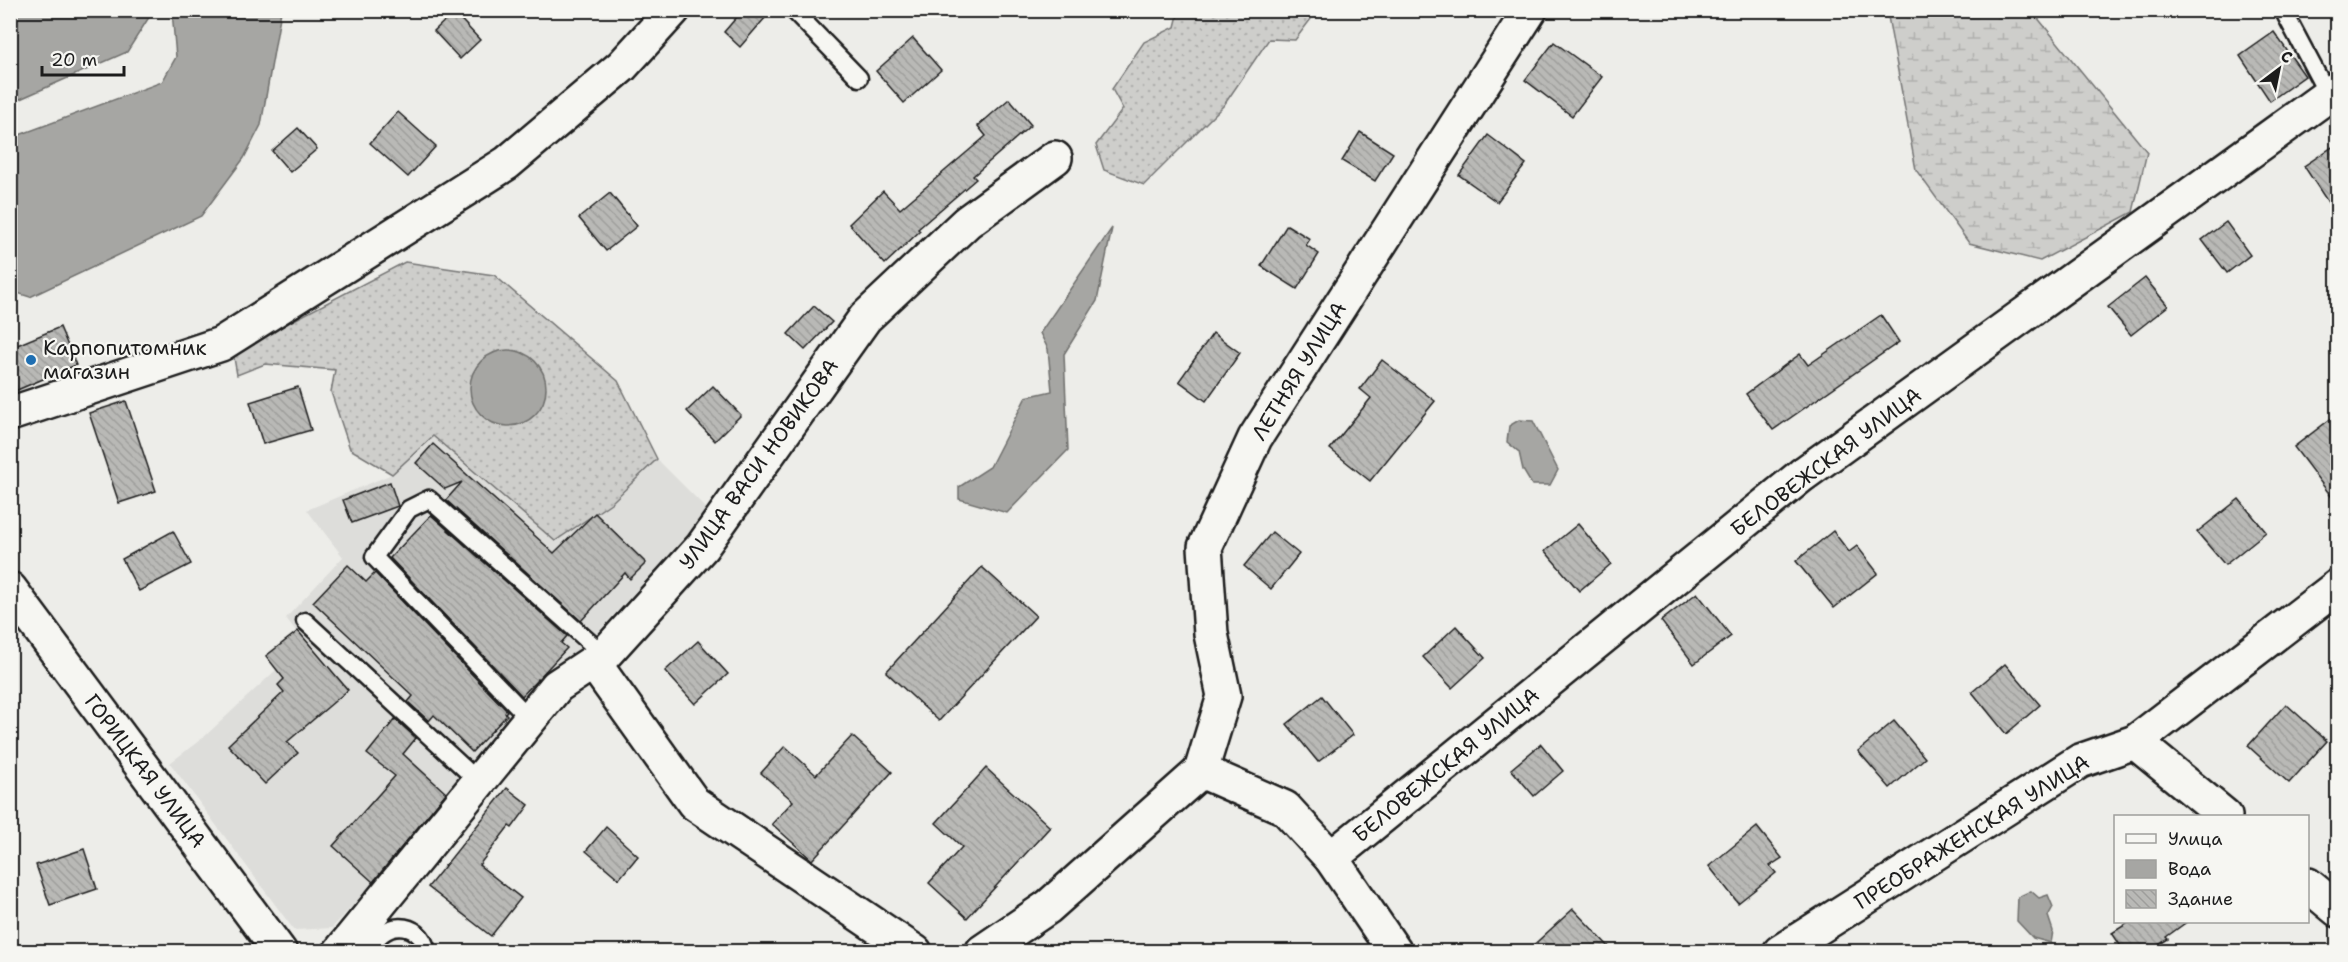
<svg xmlns="http://www.w3.org/2000/svg" width="2348" height="962" font-family="'Shantell Sans',sans-serif">
  <defs>
    <pattern id="grass-dots" width="8" height="8" patternUnits="userSpaceOnUse" patternTransform="scale(1.5)"><rect width="8" height="8" fill="#cececb"/><path d="M2 2h.1M6 6h.1" fill="none" stroke="#b0b0ae" stroke-width="1.8" stroke-linecap="round"/></pattern>
    <pattern id="wetland-marsh" width="20" height="14" patternUnits="userSpaceOnUse" patternTransform="scale(1.5)"><rect width="20" height="14" fill="#cececb"/><path d="M1 5h8M5 5V1M11 12h8M15 12V8" fill="none" stroke="#b0b0ae"/></pattern>
    <pattern id="building-back-hatch" width="6" height="6" patternUnits="userSpaceOnUse" patternTransform="scale(1.5)"><rect width="6" height="6" fill="#b9b9b6"/><path d="M-1 5l2 2M0 0l6 6M5-1l2 2" fill="none" stroke="#9e9e9c"/></pattern>
  </defs>
  <rect width="100%" height="100%" fill="#edede9"/>
  <filter id="ink" filterUnits="userSpaceOnUse"><feTurbulence type="fractalNoise" baseFrequency=".0167" numOctaves="2"/><feDisplacementMap in="SourceGraphic" scale="12" xChannelSelector="R" yChannelSelector="G"/><feConvolveMatrix kernelMatrix="1 2 1 2 8 2 1 2 1" color-interpolation-filters="sRGB"/></filter>
  <g filter="url(#ink)">
    <!-- built -->
    <path fill="#ddddda" d="M 433,436 L 555,541 L 611,503 L 657,459 L 709,511 L 457,786 L 451,797 L 332,928 L 294,930 L 170,763 L 204,737 L 276,670 L 292,636 L 296,631 L 286,618 L 343,557 L 307,510 L 392,474 Z"/>
    <!-- grass -->
    <g fill="url(#grass-dots)" stroke="#757574" stroke-width="1.5">
      <path d="M 1179,11 L 1317,11 L 1295,40 L 1269,39 L 1224,105 L 1144,185 L 1104,170 L 1096,145 L 1123,109 L 1112,89 L 1144,42 L 1175,27 Z"/>
      <path d="M 405,262 L 494,275 L 618,381 L 657,459 L 611,503 L 555,541 L 433,436 L 392,474 L 350,449 L 331,392 L 335,370 L 265,364 L 237,375 L 233,352 Z"/>
    </g>
    <!-- wetland -->
    <path fill="url(#wetland-marsh)" stroke="#757574" stroke-width="1.5" d="M 1887,11 L 2032,11 L 2147,152 L 2133,212 L 2040,261 L 1969,243 L 1916,170 Z"/>
    <!-- water -->
    <g fill="#a6a6a3" stroke="#6f6f6d" stroke-width="1.5">
      <path d="M 11,10 L 153,10 L 153,11 L 127,52 L 11,103 Z"/>
      <path d="M 172,11 L 281,11 L 261,125 L 244,158 L 201,216 L 30,297 L 14,292 L 10,284 L 11,138 L 162,82 L 176,57 Z"/>
      <path d="M 1112,228 L 1097,301 L 1064,354 L 1068,450 L 1007,513 L 959,499 L 959,487 L 990,467 L 1026,397 L 1052,391 L 1048,349 L 1040,333 Z"/>
      <circle cx="508" cy="388" r="38"/>
      <path d="M 1519,420 L 1533,421 L 1558,470 L 1550,485 L 1532,485 L 1523,470 L 1519,452 L 1507,442 L 1509,426 Z"/>
      <path d="M 2031,891 L 2039,898 L 2048,895 L 2053,907 L 2048,916 L 2053,931 L 2051,943 L 2033,938 L 2017,921 L 2018,897 Z"/>
    </g>
    <!-- building -->
    <g fill="url(#building-back-hatch)" stroke="#1c1c1c" stroke-width="1.5">
      <path d="M 743,10 L 772,10 L 740,47 L 724,32 Z"/>
      <path d="M 454,12 L 480,40 L 460,59 L 434,31 Z"/>
      <path d="M 2274,32 L 2305,76 L 2270,101 L 2240,56 Z"/>
      <path d="M 913,38 L 941,70 L 904,103 L 876,71 Z"/>
      <path d="M 1554,42 L 1602,77 L 1572,116 L 1525,80 Z"/>
      <path d="M 1009,99 L 1031,125 L 973,176 L 976,179 L 918,229 L 920,231 L 885,264 L 849,224 L 883,191 L 900,209 L 986,136 L 978,126 Z"/>
      <path d="M 398,112 L 436,146 L 408,177 L 370,143 Z"/>
      <path d="M 298,128 L 317,149 L 290,172 L 272,151 Z"/>
      <path d="M 1360,132 L 1393,153 L 1375,181 L 1342,161 Z"/>
      <path d="M 1488,135 L 1526,164 L 1497,202 L 1459,175 Z"/>
      <path d="M 2337,144 L 2337,216 L 2304,166 Z"/>
      <path d="M 610,193 L 637,226 L 606,251 L 579,218 Z"/>
      <path d="M 2226,222 L 2250,255 L 2227,273 L 2202,240 Z"/>
      <path d="M 1287,225 L 1310,239 L 1306,245 L 1319,254 L 1297,289 L 1261,266 Z"/>
      <path d="M 2145,278 L 2168,306 L 2131,335 L 2108,307 Z"/>
      <path d="M 814,306 L 832,322 L 805,350 L 788,334 Z"/>
      <path d="M 1881,315 L 1899,342 L 1773,430 L 1746,394 L 1800,354 L 1808,365 Z"/>
      <path d="M 60,327 L 76,365 L 10,393 L 10,348 Z"/>
      <path d="M 1213,333 L 1240,353 L 1206,401 L 1179,381 Z"/>
      <path d="M 1382,360 L 1435,401 L 1370,481 L 1330,449 L 1371,398 L 1360,389 Z"/>
      <path d="M 713,386 L 741,415 L 715,441 L 687,411 Z"/>
      <path d="M 298,387 L 311,430 L 263,444 L 250,402 Z"/>
      <path d="M 126,401 L 156,491 L 119,503 L 89,413 Z"/>
      <path d="M 2337,414 L 2337,504 L 2294,447 Z"/>
      <path d="M 433,444 L 554,553 L 595,513 L 646,563 L 630,579 L 625,573 L 581,621 L 446,500 L 462,482 L 445,489 L 416,463 Z"/>
      <path d="M 390,482 L 398,506 L 352,523 L 343,500 Z"/>
      <path d="M 2239,499 L 2266,532 L 2225,565 L 2197,532 Z"/>
      <path d="M 431,515 L 567,636 L 561,643 L 567,648 L 522,696 L 390,558 Z"/>
      <path d="M 1578,524 L 1611,564 L 1579,591 L 1545,551 Z"/>
      <path d="M 173,531 L 191,564 L 139,591 L 122,559 Z"/>
      <path d="M 1833,531 L 1849,552 L 1857,546 L 1878,573 L 1834,608 L 1796,561 Z"/>
      <path d="M 1272,532 L 1299,554 L 1271,589 L 1244,566 Z"/>
      <path d="M 348,565 L 366,582 L 375,573 L 507,711 L 505,713 L 507,715 L 472,752 L 434,715 L 429,721 L 408,702 L 413,696 L 313,602 Z"/>
      <path d="M 982,567 L 1036,616 L 939,721 L 886,672 Z"/>
      <path d="M 1697,593 L 1731,636 L 1694,664 L 1661,621 Z"/>
      <path d="M 1456,626 L 1485,658 L 1452,688 L 1423,657 Z"/>
      <path d="M 298,631 L 348,690 L 287,742 L 298,753 L 265,784 L 228,745 L 284,692 L 278,685 L 284,679 L 266,656 Z"/>
      <path d="M 698,641 L 728,674 L 695,704 L 665,671 Z"/>
      <path d="M 2005,664 L 2040,705 L 2006,734 L 1972,692 Z"/>
      <path d="M 1322,696 L 1353,735 L 1318,762 L 1287,724 Z"/>
      <path d="M 2286,704 L 2327,741 L 2289,783 L 2248,746 Z"/>
      <path d="M 395,719 L 416,738 L 403,754 L 446,793 L 373,882 L 333,846 L 395,776 L 367,754 Z"/>
      <path d="M 1894,721 L 1925,758 L 1890,788 L 1858,751 Z"/>
      <path d="M 852,736 L 892,772 L 812,860 L 772,824 L 793,801 L 761,773 L 785,746 L 816,775 Z"/>
      <path d="M 1541,744 L 1563,771 L 1534,796 L 1511,769 Z"/>
      <path d="M 986,768 L 1050,827 L 967,918 L 929,883 L 962,847 L 936,823 Z"/>
      <path d="M 507,788 L 529,805 L 512,828 L 509,826 L 479,865 L 521,898 L 491,936 L 428,887 Z"/>
      <path d="M 606,827 L 638,856 L 619,879 L 586,851 Z"/>
      <path d="M 1757,827 L 1782,858 L 1770,866 L 1776,873 L 1738,903 L 1709,866 Z"/>
      <path d="M 84,849 L 97,889 L 50,905 L 36,865 Z"/>
      <path d="M 1573,909 L 1613,951 L 1527,951 Z"/>
      <path d="M 2131,921 L 2188,921 L 2166,937 L 2168,939 L 2149,951 L 2124,951 L 2112,933 Z"/>
    </g>
    <g fill="none" stroke-linecap="round" stroke-linejoin="round">
      <defs>
        <g id="service">
          <path d="M 793,10 L 859,78"/>
          <path d="M 2283,10 L 2328,95"/>
          <path d="M 305,621 L 479,782"/>
          <path d="M 530,719 L 374,557 L 409,509 L 429,499 L 604,655"/>
          <path d="M 370,952 C 379,920 421,918 427,952"/>
        </g>
        <g id="minor">
          <path d="M 10,414 L 221,344 L 507,163 L 622,66 L 673,10"/>
          <path d="M 594,663 L 694,803 L 915,952"/>
          <path d="M 2135,742 L 2225,816"/>
          <path d="M 1201,771 L 1224,696 L 1211,634 L 1205,547 L 1255,438 L 1530,10"/>
          <path d="M 1201,771 L 1285,808 L 1331,858 L 1395,952"/>
          <path d="M 1331,858 L 1802,475 L 2338,88"/>
          <path d="M 2308,885 L 2338,910"/>
          <path d="M 340,952 L 557,686 L 604,655 L 702,547 L 865,318 L 967,222 L 1055,158"/>
          <path d="M 982,952 L 1048,907 L 1201,771"/>
          <path d="M 1780,952 L 2080,761 L 2135,742 L 2338,586"/>
        </g>
        <path id="primary" d="M 10,589 L 280,952"/>
      </defs>
      <!-- service casing -->
      <use href="#service" stroke="#1c1c1c" stroke-width="21"/>
      <!-- minor casing -->
      <use href="#minor" stroke="#1c1c1c" stroke-width="38"/>
      <!-- primary casing -->
      <use href="#primary" stroke="#1c1c1c" stroke-width="38"/>
      <!-- service -->
      <use href="#service" stroke="#f6f6f2" stroke-width="16"/>
      <!-- minor -->
      <use href="#minor" stroke="#f6f6f2" stroke-width="33"/>
      <!-- primary -->
      <use href="#primary" stroke="#f6f6f2" stroke-width="33"/>
    </g>
  </g>
  <!-- markers -->
  <circle fill="#1f6fb2" stroke="#f6f6f2" stroke-width="2" cx="31" cy="360" r="6"/>
  <g text-anchor="middle" stroke-width="4.5" stroke-linejoin="round" paint-order="stroke">
    <!-- poi labels -->
    <g font-size="21" fill="#1c1c1c" stroke="#f6f6f2" text-anchor="start">
      <text x="43" y="355">Карпопитомник<tspan x="43" dy="24">магазин</tspan></text>
    </g>
    <!-- street labels -->
    <g font-size="21" fill="#1c1c1c" stroke="#f6f6f2">
      <text transform="translate(1299 371) rotate(-58)" y="7">ЛЕТНЯЯ УЛИЦА</text>
      <text transform="translate(1826 462) rotate(-37)" y="7">БЕЛОВЕЖСКАЯ УЛИЦА</text>
      <text transform="translate(759 464) rotate(-54)" y="7">УЛИЦА ВАСИ НОВИКОВА</text>
      <text transform="translate(1446 765) rotate(-39)" y="7">БЕЛОВЕЖСКАЯ УЛИЦА</text>
      <text transform="translate(145 771) rotate(53)" y="7">ГОРИЦКАЯ УЛИЦА</text>
      <text transform="translate(1972 832) rotate(-32)" y="7">ПРЕОБРАЖЕНСКАЯ УЛИЦА</text>
    </g>
  </g>
  <!-- margin -->
  <rect width="2348" height="962" fill="none" stroke="#f6f6f2" stroke-width="36"/>
  <rect x="18" y="18" width="2312" height="926" fill="none" stroke="#1c1c1c" stroke-width="2" filter="url(#ink)"/>
  <!-- legend -->
  <rect x="2114" y="815" width="195" height="108" fill="#f6f6f2" stroke="#9f9f9c" stroke-width="1.5"/>
  <rect x="2126" y="834" width="30" height="9" fill="#f6f6f2" stroke="#9f9f9c" stroke-width="1.5"/>
  <text x="2168" y="845" font-size="18" fill="#1c1c1c">Улица</text>
  <rect x="2126" y="860" width="30" height="18" fill="#a6a6a3" stroke="#9f9f9c" stroke-width="1.5"/>
  <text x="2168" y="875" font-size="18" fill="#1c1c1c">Вода</text>
  <rect x="2126" y="890" width="30" height="18" fill="url(#building-back-hatch)" stroke="#9f9f9c" stroke-width="1.5"/>
  <text x="2168" y="905" font-size="18" fill="#1c1c1c">Здание</text>
  <!-- north arrow -->
  <g transform="translate(2279 69) rotate(32)" stroke="#f6f6f2" stroke-width="4.5" paint-order="stroke">
  <path d="M0-4.5L10 22L0 15L-10 22Z" fill="#1c1c1c"/>
  <text y="-9" font-size="16" font-weight="bold" text-anchor="middle" fill="#1c1c1c">С</text>
  </g>
  <!-- scale -->
  <path d="M42 66v9h82v-9" fill="none" stroke="#1c1c1c" stroke-width="3"/>
  <text x="51" y="66" font-size="18" fill="#1c1c1c" stroke="#f6f6f2" stroke-width="4.5" paint-order="stroke">20 m</text>
</svg>
